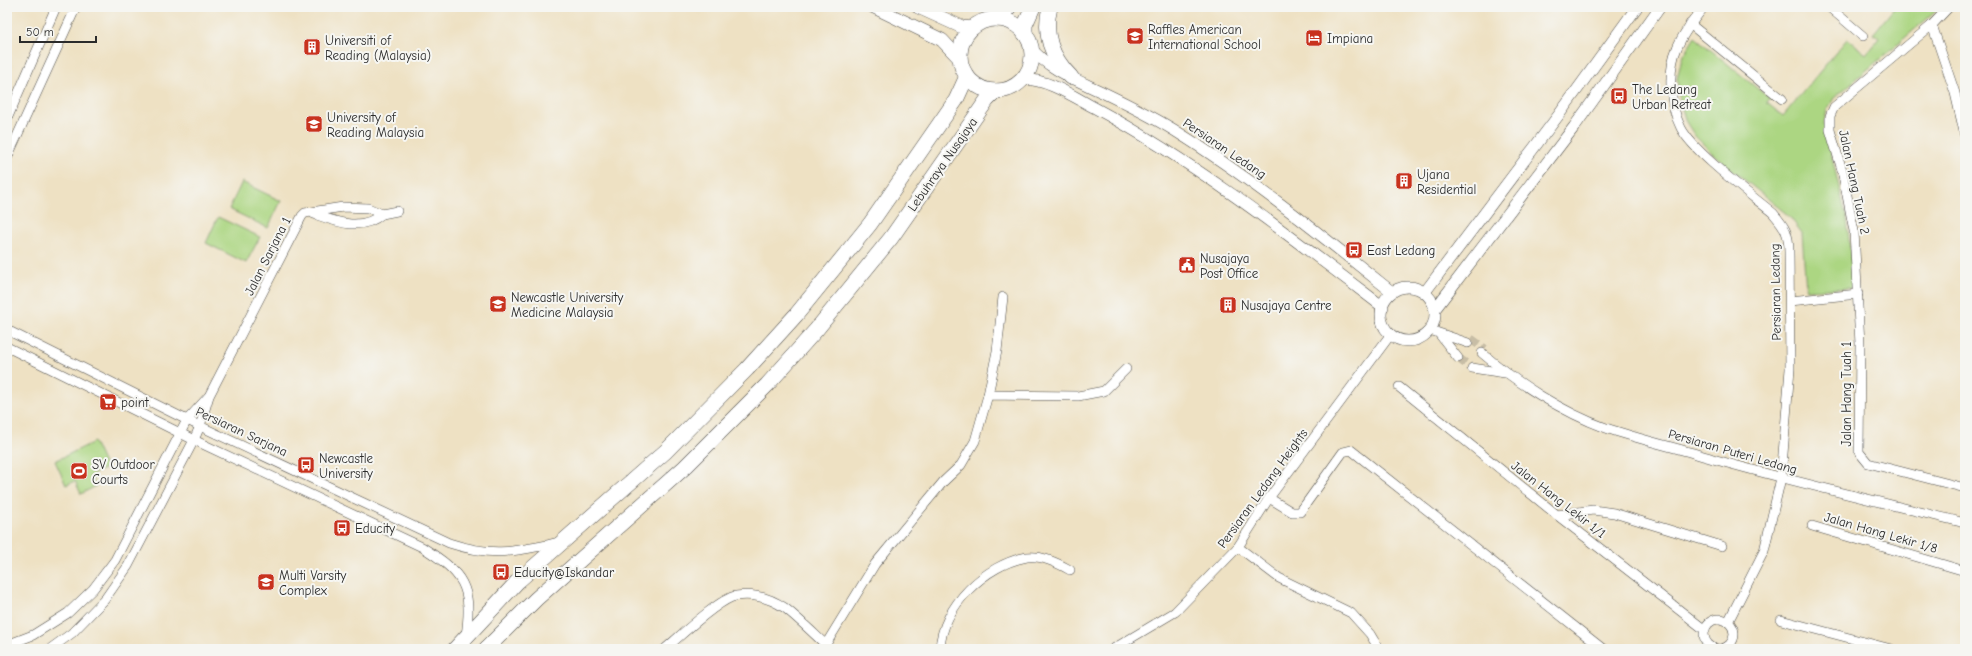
<svg xmlns="http://www.w3.org/2000/svg" width="1972" height="656" font-family="'Comic Neue',sans-serif">
  <rect width="100%" height="100%" fill="#f6f6f2"/>
  <filter id="ink" filterUnits="userSpaceOnUse"><feTurbulence type="fractalNoise" baseFrequency=".025" numOctaves="2"/><feDisplacementMap in="SourceGraphic" scale="8" xChannelSelector="R" yChannelSelector="G"/><feConvolveMatrix kernelMatrix="1 2 1 2 8 2 1 2 1" color-interpolation-filters="sRGB"/></filter>
  <filter id="wash" filterUnits="userSpaceOnUse"><feTurbulence type="fractalNoise" baseFrequency=".012" numOctaves="4" result="noise"/><feDisplacementMap in="SourceGraphic" scale="16" xChannelSelector="R" yChannelSelector="G"/><feGaussianBlur stdDeviation="0.9" result="paint"/><feColorMatrix in="noise" values="0 0 0 0 0 0 0 0 0 0 0 0 0 0 0 0 0 1.4 0 .05"/><feComposite in="paint" operator="in"/></filter>
  <g filter="url(#wash)">
    <rect width="100%" height="100%" fill="#eee1c3"/>
    <!-- green -->
    <g fill="#acd682" stroke="#6c8056">
      <path d="M 1895,7 L 1941,7 L 1834,98 L 1827,110 L 1824,124 L 1847,220 L 1854,288 L 1806,290 L 1802,233 L 1789,216 L 1713,154 L 1695,136 L 1686,122 L 1680,102 L 1677,79 L 1682,58 L 1695,37 L 1770,99 L 1767,103 L 1783,116 L 1847,39 L 1866,54 L 1879,38 L 1873,34 Z"/>
      <path d="M 242,182 L 281,201 L 268,228 L 229,209 Z"/>
      <path d="M 218,217 L 260,237 L 246,263 L 206,243 Z"/>
      <path d="M 94,442 L 106,468 L 91,475 L 96,486 L 81,494 L 75,481 L 66,485 L 55,461 Z"/>
    </g>
  </g>
  <g filter="url(#ink)">
    <g fill="none" stroke-linecap="round" stroke-linejoin="round">
      <!-- minor-tunnel -->
      <g stroke="#c7bda5" stroke-width="9" stroke-dasharray="9 4.5" stroke-linecap="butt">
        <path d="M 1471,339 L 1485,349"/>
        <path d="M 1458,358 L 1472,368"/>
      </g>
      <defs>
        <g id="minor">
          <path d="M 1704,7 C 1694,19 1683,33 1677,48 C 1667,71 1670,106 1681,128 C 1694,153 1750,194 1773,213 C 1785,227 1789,233 1789,252 L 1790,369 L 1781,478 L 1764,551 L 1728,622"/>
          <path d="M 1829,7 L 1863,36"/>
          <path d="M 1949,7 L 1932,25 L 1834,107 L 1830,116 L 1830,130 L 1842,170 L 1854,231 L 1860,344 L 1859,452 L 1868,463 L 1965,488"/>
          <path d="M 1690,24 L 1782,99"/>
          <path d="M 1932,25 L 1955,93 L 1965,136"/>
          <path d="M 7,119 L 56,7"/>
          <path d="M 7,158 L 76,7"/>
          <path d="M 314,214 C 337,222 361,232 382,214"/>
          <path d="M 1790,301 L 1858,294"/>
          <path d="M 7,330 L 187,420 L 449,543 C 495,558 516,551 561,542"/>
          <path d="M 1430,330 L 1468,343"/>
          <path d="M 1440,335 L 1458,358"/>
          <path d="M 7,347 L 194,440 L 422,547 C 463,573 473,586 466,636"/>
          <path d="M 1482,353 C 1517,383 1562,412 1606,428 C 1641,440 1678,448 1713,459 C 1797,483 1881,502 1965,523"/>
          <path d="M 1472,368 L 1505,373"/>
          <path d="M 1399,387 L 1557,515 L 1705,630"/>
          <path d="M 988,395 L 997,351 L 1003,297"/>
          <path d="M 1269,498 L 1292,512 L 1300,512 L 1343,452 L 1351,450 L 1603,649"/>
          <path d="M 1557,515 L 1593,510 L 1614,513 L 1722,546"/>
          <path d="M 1812,526 L 1965,571"/>
          <path d="M 1238,547 L 1279,578 L 1351,613 L 1370,634 L 1379,649"/>
          <circle cx="1719" cy="634" r="15"/>
          <path d="M 1781,620 L 1891,649"/>
          <path d="M 7,645 L 33,635 L 68,613 L 93,589 L 115,560 L 187,420 L 208,397"/>
          <path d="M 50,649 L 72,633 L 105,599 L 128,566 L 194,440 L 200,426 L 209,396 L 302,216 L 305,213 L 343,207 L 368,208 L 382,214 L 397,211"/>
          <path d="M 665,649 C 679,637 720,598 736,596 C 754,593 770,598 785,608 C 799,619 813,633 826,645"/>
          <path d="M 823,649 L 875,564 L 943,482 L 961,465 L 975,441 L 988,395 L 1078,396 L 1104,391 L 1126,369"/>
          <path d="M 940,649 C 942,606 986,564 1027,557 C 1041,555 1058,563 1070,570"/>
          <path d="M 1113,649 L 1175,612 L 1238,547 L 1269,498 L 1391,334"/>
        </g>
        <g id="tertiary">
          <path d="M 1031,48 C 1048,69 1077,80 1102,92 C 1127,104 1151,116 1174,130 C 1251,178 1321,235 1392,292"/>
          <path d="M 1023,79 C 1048,79 1074,97 1095,108 C 1198,164 1290,236 1383,307"/>
          <circle cx="1408" cy="314" r="27"/>
          <path d="M 1425,292 L 1558,116 L 1637,7"/>
          <path d="M 1435,309 L 1574,127 L 1660,7"/>
        </g>
        <g id="secondary">
          <path d="M 874,7 L 942,40 L 960,59"/>
          <path d="M 918,7 L 962,27 L 972,28"/>
        </g>
        <g id="trunk">
          <path d="M 1050,7 C 1043,34 1051,57 1071,77"/>
          <path d="M 997,19 L 1009,7"/>
          <circle cx="996" cy="55" r="36"/>
          <path d="M 1025,34 L 1025,25 L 1033,7"/>
          <path d="M 455,649 L 518,581 L 666,451 L 747,369 L 796,315 L 870,224 L 956,100 L 967,76"/>
          <path d="M 486,649 L 536,599 L 685,467 L 767,385 L 816,330 L 891,238 L 987,100 L 996,91"/>
        </g>
      </defs>
      <!-- minor casing -->
      <use href="#minor" stroke="#484642" stroke-width="10"/>
      <!-- tertiary casing -->
      <use href="#tertiary" stroke="#484642" stroke-width="12"/>
      <!-- secondary casing -->
      <use href="#secondary" stroke="#484642" stroke-width="14"/>
      <!-- trunk casing -->
      <use href="#trunk" stroke="#484642" stroke-width="16"/>
      <!-- minor -->
      <use href="#minor" stroke="#fff" stroke-width="9"/>
      <!-- tertiary -->
      <use href="#tertiary" stroke="#fff" stroke-width="11"/>
      <!-- secondary -->
      <use href="#secondary" stroke="#fff" stroke-width="13"/>
      <!-- trunk -->
      <use href="#trunk" stroke="#fff" stroke-width="15"/>
    </g>
  </g>
  <!-- icons -->
  <defs>
    <symbol id="school-square" viewBox="-11 -11 22 22"><rect x="-9" y="-9" width="18" height="18" rx="4" fill="#c8321e" stroke="#f6f6f2"/><path d="M0-5L7-2L0 1L-7-2ZM-4 1L0 2.5L4 1V4Q0 6-4 4Z" fill="#fff"/></symbol>
    <symbol id="hotel-square" viewBox="-11 -11 22 22"><rect x="-9" y="-9" width="18" height="18" rx="4" fill="#c8321e" stroke="#f6f6f2"/><path d="M-6-4.5h1.5V1H6V5H4.5V3h-9V5H-6ZM-4 0a1.8 1.8 0 1 1 3.6 0ZM.5 0V-2.5h3Q6-2.5 6 0Z" fill="#fff"/></symbol>
    <symbol id="building-square" viewBox="-11 -11 22 22"><rect x="-9" y="-9" width="18" height="18" rx="4" fill="#c8321e" stroke="#f6f6f2"/><path d="M-4-6H4V6H1V3H-1V6H-4ZM-2.5-4.3h1.7v1.8h-1.7ZM.8-4.3h1.7v1.8H.8ZM-2.5-1h1.7V.8h-1.7ZM.8-1h1.7V.8H.8Z" fill="#fff"/></symbol>
    <symbol id="bus-square" viewBox="-11 -11 22 22"><rect x="-9" y="-9" width="18" height="18" rx="4" fill="#c8321e" stroke="#f6f6f2"/><path d="M-5-6H5V4H4V6H2V4H-2V6H-4V4H-5ZM-3.5-4V0h7V-4ZM-3.5 1.2v1.5H-2V1.2ZM2 1.2v1.5H3.5V1.2Z" fill="#fff"/></symbol>
    <symbol id="university-square" viewBox="-11 -11 22 22"><rect x="-9" y="-9" width="18" height="18" rx="4" fill="#c8321e" stroke="#f6f6f2"/><path d="M0-5L7-2L0 1L-7-2ZM-4 1L0 2.5L4 1V4Q0 6-4 4Z" fill="#fff"/></symbol>
    <symbol id="civic-square" viewBox="-11 -11 22 22"><rect x="-9" y="-9" width="18" height="18" rx="4" fill="#c8321e" stroke="#f6f6f2"/><path d="M-.6-6.5H3V-4.5H.6V-3L4-1V1h2V6H-6V1h2V-1L-.6-3ZM-1.2 2.5V6h2.4V2.5Z" fill="#fff"/></symbol>
    <symbol id="supermarket-square" viewBox="-11 -11 22 22"><rect x="-9" y="-9" width="18" height="18" rx="4" fill="#c8321e" stroke="#f6f6f2"/><path d="M-6-5.5h2.5l.6 2H6L4.5 2H-2.5L-4.4-4H-6ZM-1.5 3.2a1.3 1.3 0 1 0 .1 0ZM3 3.2a1.3 1.3 0 1 0 .1 0Z" fill="#fff"/></symbol>
    <symbol id="stadium-square" viewBox="-11 -11 22 22"><rect x="-9" y="-9" width="18" height="18" rx="4" fill="#c8321e" stroke="#f6f6f2"/><path d="M0-5a6.5 5 0 1 0 0 10a6.5 5 0 1 0 0-10ZM-3.5-1.8h7v3.6h-7Z" fill="#fff"/></symbol>
  </defs>
  <g fill-rule="evenodd">
    <use href="#school-square" x="1125" y="26" width="20" height="20"/>
    <use href="#hotel-square" x="1304" y="28" width="20" height="20"/>
    <use href="#building-square" x="302" y="37" width="20" height="20"/>
    <use href="#bus-square" x="1609" y="86" width="20" height="20"/>
    <use href="#university-square" x="304" y="114" width="20" height="20"/>
    <use href="#building-square" x="1394" y="171" width="20" height="20"/>
    <use href="#bus-square" x="1344" y="240" width="20" height="20"/>
    <use href="#civic-square" x="1177" y="255" width="20" height="20"/>
    <use href="#university-square" x="488" y="294" width="20" height="20"/>
    <use href="#building-square" x="1218" y="295" width="20" height="20"/>
    <use href="#supermarket-square" x="98" y="392" width="20" height="20"/>
    <use href="#bus-square" x="296" y="455" width="20" height="20"/>
    <use href="#stadium-square" x="69" y="461" width="20" height="20"/>
    <use href="#bus-square" x="332" y="518" width="20" height="20"/>
    <use href="#bus-square" x="491" y="562" width="20" height="20"/>
    <use href="#university-square" x="256" y="572" width="20" height="20"/>
  </g>
  <g text-anchor="middle" stroke-width="4" stroke-linejoin="round" paint-order="stroke">
    <!-- poi labels -->
    <g font-size="13" fill="#2b2b2b" stroke="#f6f6f2" text-anchor="start">
      <text x="1148" y="34">Raffles American<tspan x="1148" dy="15">International School</tspan></text>
      <text x="1327" y="43">Impiana</text>
      <text x="325" y="45">Universiti of<tspan x="325" dy="15">Reading (Malaysia)</tspan></text>
      <text x="1632" y="94">The Ledang<tspan x="1632" dy="15">Urban Retreat</tspan></text>
      <text x="327" y="122">University of<tspan x="327" dy="15">Reading Malaysia</tspan></text>
      <text x="1417" y="179">Ujana<tspan x="1417" dy="15">Residential</tspan></text>
      <text x="1367" y="255">East Ledang</text>
      <text x="1200" y="263">Nusajaya<tspan x="1200" dy="15">Post Office</tspan></text>
      <text x="511" y="302">Newcastle University<tspan x="511" dy="15">Medicine Malaysia</tspan></text>
      <text x="1241" y="310">Nusajaya Centre</text>
      <text x="121" y="407">point</text>
      <text x="319" y="463">Newcastle<tspan x="319" dy="15">University</tspan></text>
      <text x="92" y="469">SV Outdoor<tspan x="92" dy="15">Courts</tspan></text>
      <text x="355" y="533">Educity</text>
      <text x="514" y="577">Educity@Iskandar</text>
      <text x="279" y="580">Multi Varsity<tspan x="279" dy="15">Complex</tspan></text>
    </g>
    <!-- street labels -->
    <g font-size="13" fill="#2b2b2b" stroke="#f6f6f2">
      <text transform="translate(1225 148) rotate(34)" y="5">Persiaran Ledang</text>
      <text transform="translate(942 164) rotate(-55)" y="5">Lebuhraya Nusajaya</text>
      <text transform="translate(1855 182) rotate(78)" y="5">Jalan Hang Tuah 2</text>
      <text transform="translate(267 256) rotate(-63)" y="5">Jalan Sarjana 1</text>
      <text transform="translate(1775 292) rotate(-91)" y="5">Persiaran Ledang</text>
      <text transform="translate(1846 394) rotate(-90)" y="5">Jalan Hang Tuah 1</text>
      <text transform="translate(242 431) rotate(25)" y="5">Persiaran Sarjana</text>
      <text transform="translate(1733 451) rotate(16)" y="5">Persiaran Puteri Ledang</text>
      <text transform="translate(1262 488) rotate(-54)" y="5">Persiaran Ledang Heights</text>
      <text transform="translate(1559 499) rotate(38)" y="5">Jalan Hang Lekir 1/1</text>
      <text transform="translate(1881 532) rotate(16)" y="5">Jalan Hang Lekir 1/8</text>
    </g>
  </g>
  <!-- margin -->
  <rect width="1972" height="656" fill="none" stroke="#f6f6f2" stroke-width="24"/>
  <!-- scale -->
  <path d="M20 36v6h76v-6" fill="none" stroke="#2b2b2b" stroke-width="2"/>
  <text x="26" y="36" font-size="12" fill="#2b2b2b" stroke="#f6f6f2" stroke-width="3" paint-order="stroke">50 m</text>
</svg>
